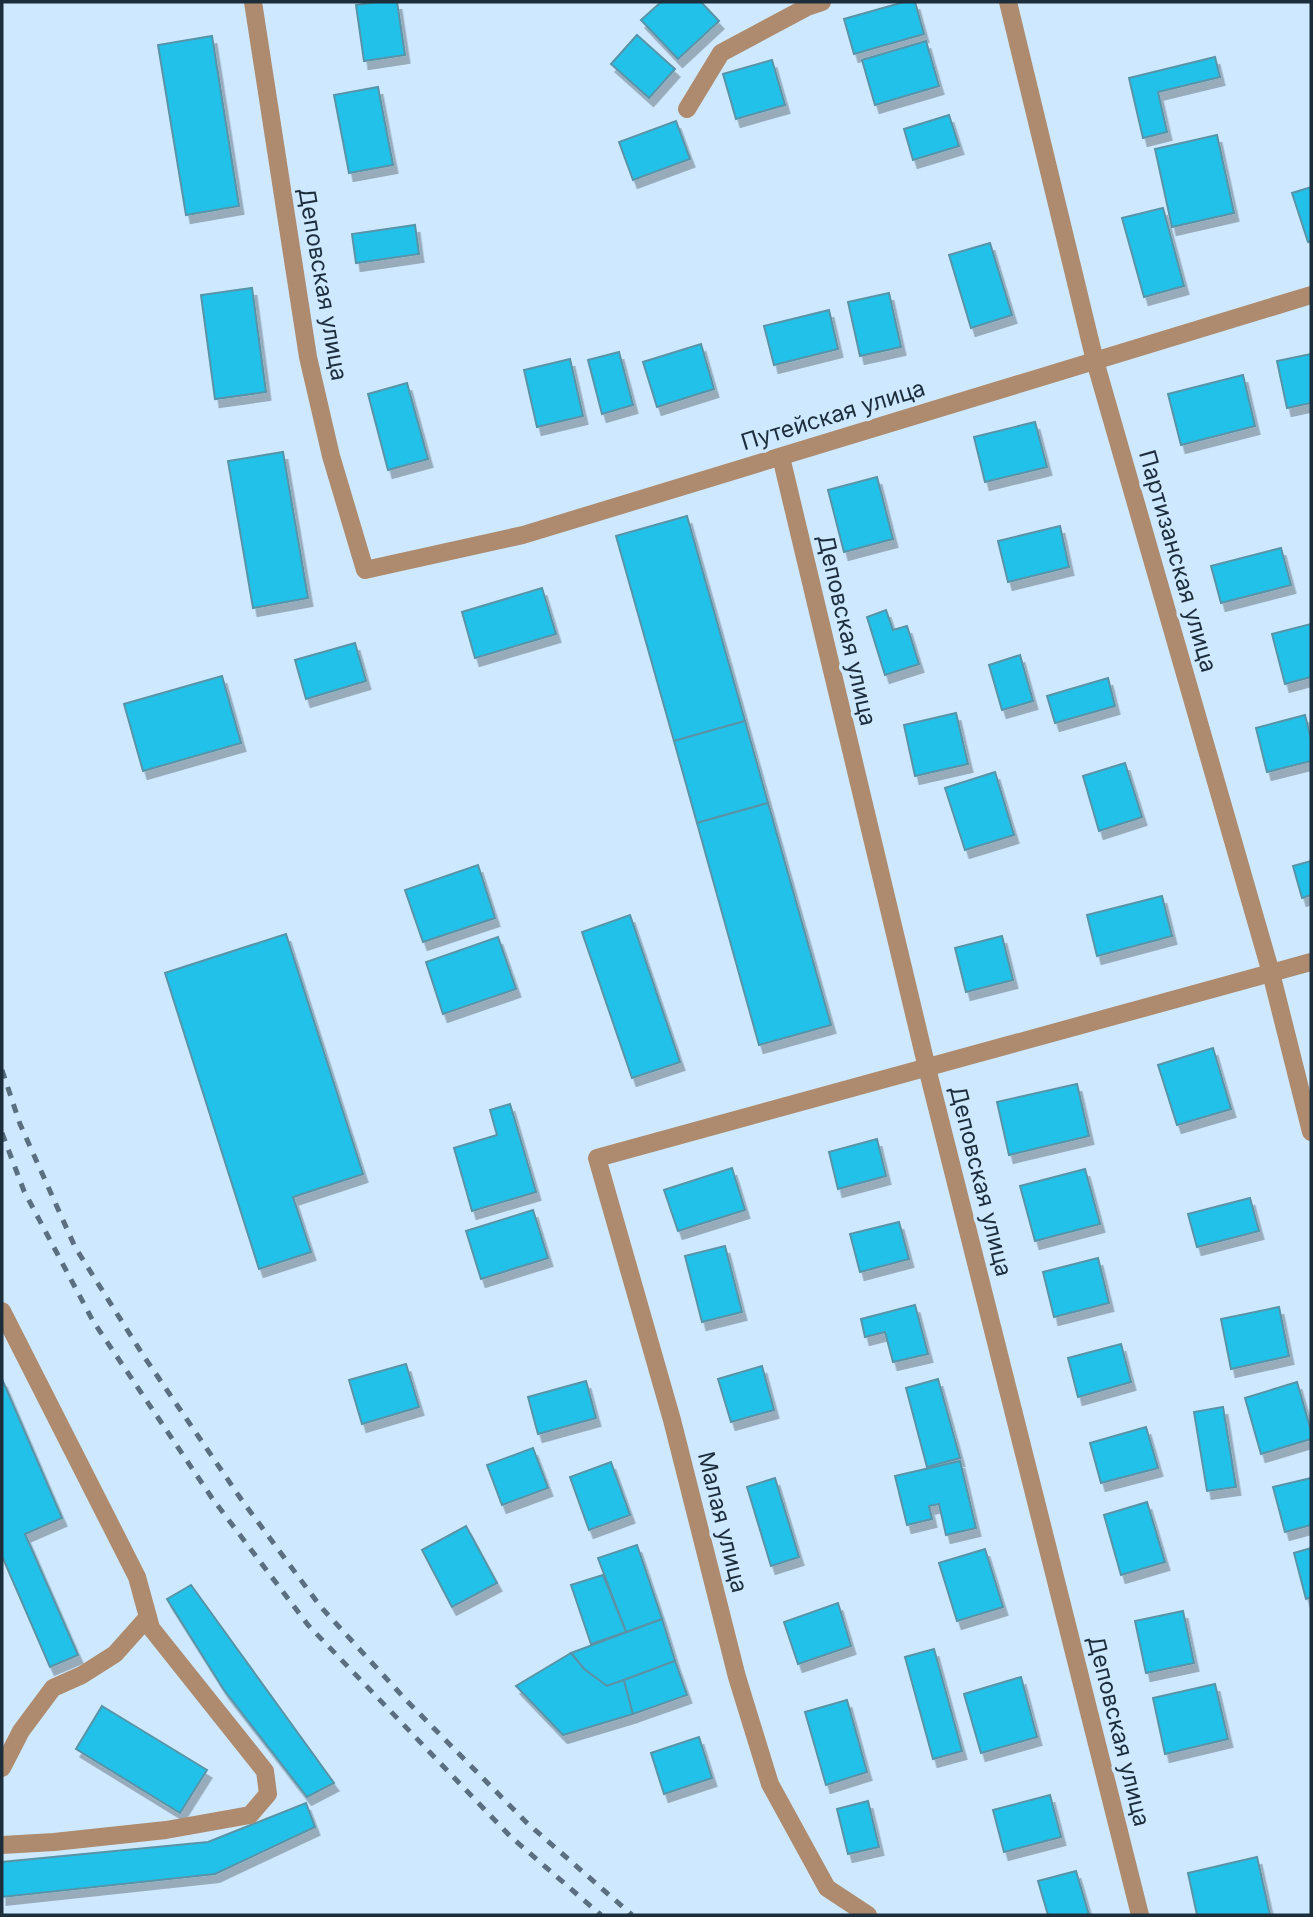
<svg xmlns="http://www.w3.org/2000/svg" width="1313" height="1917" font-family="Inter,sans-serif">
  <defs>
    <filter id="shadow"><feDropShadow dx="4.5" dy="8" stdDeviation="0" flood-color="#0004"/></filter>
  </defs>
  <rect width="100%" height="100%" fill="#cee9ff"/>
  <!-- building -->
  <g fill="#23c1e9" stroke="#5994a8" stroke-width="2" filter="url(#shadow)">
    <path d="M 376,2 L 397,2 L 405,55 L 364,61 L 356,5 Z"/>
    <path d="M 661,2 L 701,2 L 719,21 L 678,59 L 641,20 Z"/>
    <path d="M 904,2 L 915,2 L 924,34 L 854,54 L 844,19 Z"/>
    <path d="M 637,35 L 675,69 L 649,98 L 611,64 Z"/>
    <path d="M 212,36 L 239,206 L 186,215 L 158,45 Z"/>
    <path d="M 926,41 L 939,86 L 875,105 L 862,60 Z"/>
    <path d="M 1215,57 L 1220,77 L 1158,92 L 1167,132 L 1143,138 L 1129,78 Z"/>
    <path d="M 772,60 L 785,105 L 736,119 L 723,74 Z"/>
    <path d="M 378,87 L 393,165 L 349,173 L 334,95 Z"/>
    <path d="M 949,115 L 959,146 L 913,160 L 904,129 Z"/>
    <path d="M 676,121 L 690,159 L 633,180 L 619,142 Z"/>
    <path d="M 1217,135 L 1234,213 L 1172,227 L 1155,149 Z"/>
    <path d="M 1311,187 L 1311,241 L 1308,242 L 1292,193 Z"/>
    <path d="M 1163,208 L 1184,286 L 1144,297 L 1122,218 Z"/>
    <path d="M 415,225 L 419,254 L 356,263 L 352,234 Z"/>
    <path d="M 990,243 L 1012,315 L 971,328 L 949,255 Z"/>
    <path d="M 252,288 L 266,392 L 215,399 L 201,295 Z"/>
    <path d="M 889,293 L 901,347 L 860,356 L 848,302 Z"/>
    <path d="M 829,310 L 838,349 L 774,365 L 764,326 Z"/>
    <path d="M 701,344 L 714,389 L 657,407 L 643,362 Z"/>
    <path d="M 619,352 L 633,405 L 602,414 L 588,360 Z"/>
    <path d="M 1311,354 L 1311,403 L 1287,408 L 1277,361 Z"/>
    <path d="M 570,359 L 583,416 L 537,427 L 524,370 Z"/>
    <path d="M 1243,375 L 1255,426 L 1181,445 L 1168,394 Z"/>
    <path d="M 407,383 L 428,459 L 388,470 L 368,394 Z"/>
    <path d="M 1035,422 L 1047,467 L 985,482 L 974,437 Z"/>
    <path d="M 283,452 L 308,598 L 253,608 L 228,461 Z"/>
    <path d="M 877,477 L 893,539 L 844,552 L 828,490 Z"/>
    <path d="M 687,516 L 745,721 L 674,741 L 616,536 Z"/>
    <path d="M 1060,526 L 1069,567 L 1008,582 L 998,541 Z"/>
    <path d="M 1281,548 L 1291,585 L 1221,603 L 1211,566 Z"/>
    <path d="M 542,588 L 556,634 L 475,658 L 462,612 Z"/>
    <path d="M 886,610 L 893,630 L 907,626 L 919,664 L 885,675 L 867,617 Z"/>
    <path d="M 1311,624 L 1311,677 L 1285,684 L 1272,634 Z"/>
    <path d="M 355,643 L 366,681 L 306,699 L 295,660 Z"/>
    <path d="M 1020,655 L 1033,701 L 1002,710 L 989,665 Z"/>
    <path d="M 222,676 L 241,743 L 143,771 L 124,704 Z"/>
    <path d="M 1108,678 L 1115,706 L 1055,723 L 1047,696 Z"/>
    <path d="M 956,713 L 968,764 L 915,776 L 904,725 Z"/>
    <path d="M 1305,715 L 1311,739 L 1311,761 L 1267,772 L 1256,728 Z"/>
    <path d="M 745,721 L 768,803 L 697,823 L 674,741 Z"/>
    <path d="M 1125,763 L 1142,817 L 1099,831 L 1083,776 Z"/>
    <path d="M 995,772 L 1014,835 L 965,850 L 945,788 Z"/>
    <path d="M 768,803 L 831,1025 L 759,1045 L 697,823 Z"/>
    <path d="M 1311,861 L 1311,895 L 1302,898 L 1293,866 Z"/>
    <path d="M 478,865 L 495,918 L 423,942 L 405,890 Z"/>
    <path d="M 1162,896 L 1172,936 L 1097,956 L 1087,915 Z"/>
    <path d="M 630,915 L 680,1062 L 632,1078 L 582,932 Z"/>
    <path d="M 286,934 L 363,1174 L 293,1197 L 311,1252 L 259,1269 L 165,973 Z"/>
    <path d="M 1002,936 L 1013,980 L 966,992 L 955,948 Z"/>
    <path d="M 498,937 L 516,989 L 443,1014 L 426,962 Z"/>
    <path d="M 1213,1048 L 1231,1109 L 1177,1125 L 1158,1065 Z"/>
    <path d="M 1077,1084 L 1089,1136 L 1009,1155 L 997,1102 Z"/>
    <path d="M 510,1104 L 536,1192 L 472,1211 L 454,1148 L 497,1135 L 490,1110 Z"/>
    <path d="M 877,1139 L 886,1176 L 838,1189 L 829,1152 Z"/>
    <path d="M 732,1168 L 745,1210 L 678,1231 L 664,1190 Z"/>
    <path d="M 1085,1169 L 1100,1224 L 1035,1241 L 1020,1186 Z"/>
    <path d="M 1250,1198 L 1259,1231 L 1197,1247 L 1188,1214 Z"/>
    <path d="M 533,1210 L 548,1258 L 481,1279 L 466,1231 Z"/>
    <path d="M 899,1222 L 909,1259 L 860,1272 L 850,1234 Z"/>
    <path d="M 725,1246 L 742,1312 L 702,1322 L 685,1256 Z"/>
    <path d="M 1098,1258 L 1109,1303 L 1054,1317 L 1043,1272 Z"/>
    <path d="M 915,1305 L 928,1354 L 893,1362 L 885,1332 L 865,1337 L 861,1319 Z"/>
    <path d="M 1279,1307 L 1289,1356 L 1231,1369 L 1221,1319 Z"/>
    <path d="M 1121,1344 L 1131,1382 L 1078,1397 L 1068,1358 Z"/>
    <path d="M 406,1364 L 419,1407 L 362,1424 L 349,1380 Z"/>
    <path d="M 762,1366 L 774,1410 L 731,1422 L 718,1379 Z"/>
    <path d="M 2,1379 L 62,1518 L 25,1534 L 78,1655 L 50,1667 L 2,1556 Z"/>
    <path d="M 938,1379 L 960,1458 L 927,1467 L 906,1388 Z"/>
    <path d="M 586,1381 L 596,1418 L 538,1434 L 528,1397 Z"/>
    <path d="M 1297,1382 L 1311,1431 L 1311,1439 L 1261,1454 L 1245,1398 Z"/>
    <path d="M 1223,1407 L 1236,1487 L 1207,1491 L 1194,1412 Z"/>
    <path d="M 1146,1427 L 1158,1468 L 1101,1483 L 1090,1443 Z"/>
    <path d="M 533,1448 L 548,1488 L 502,1505 L 487,1465 Z"/>
    <path d="M 960,1461 L 976,1528 L 946,1535 L 939,1504 L 929,1506 L 932,1519 L 907,1525 L 895,1476 Z"/>
    <path d="M 611,1462 L 630,1515 L 589,1530 L 570,1477 Z"/>
    <path d="M 775,1478 L 799,1557 L 771,1566 L 747,1487 Z"/>
    <path d="M 1311,1478 L 1311,1525 L 1285,1532 L 1273,1487 Z"/>
    <path d="M 1147,1502 L 1165,1562 L 1121,1575 L 1104,1515 Z"/>
    <path d="M 466,1526 L 497,1583 L 452,1607 L 422,1550 Z"/>
    <path d="M 637,1545 L 662,1619 L 626,1632 L 598,1558 Z"/>
    <path d="M 1311,1548 L 1311,1597 L 1306,1599 L 1294,1553 Z"/>
    <path d="M 985,1549 L 1003,1607 L 957,1621 L 939,1563 Z"/>
    <path d="M 603,1575 L 626,1632 L 591,1644 L 571,1585 Z"/>
    <path d="M 191,1585 L 334,1783 L 307,1797 L 224,1690 L 167,1599 Z"/>
    <path d="M 838,1603 L 851,1646 L 798,1664 L 784,1622 Z"/>
    <path d="M 1183,1611 L 1194,1663 L 1146,1673 L 1135,1621 Z"/>
    <path d="M 662,1619 L 675,1661 L 607,1686 L 584,1669 L 571,1653 Z"/>
    <path d="M 934,1649 L 962,1751 L 933,1759 L 905,1657 Z"/>
    <path d="M 571,1653 L 584,1669 L 607,1686 L 624,1680 L 633,1714 L 563,1735 L 516,1686 Z"/>
    <path d="M 675,1661 L 687,1695 L 633,1714 L 624,1680 Z"/>
    <path d="M 1021,1677 L 1037,1737 L 981,1753 L 964,1694 Z"/>
    <path d="M 1215,1684 L 1228,1739 L 1165,1754 L 1153,1698 Z"/>
    <path d="M 847,1700 L 867,1772 L 826,1785 L 805,1712 Z"/>
    <path d="M 102,1706 L 207,1770 L 180,1813 L 76,1749 Z"/>
    <path d="M 699,1737 L 712,1778 L 664,1794 L 651,1753 Z"/>
    <path d="M 1050,1795 L 1061,1837 L 1004,1852 L 993,1810 Z"/>
    <path d="M 868,1801 L 879,1847 L 848,1854 L 837,1809 Z"/>
    <path d="M 306,1803 L 315,1827 L 215,1874 L 2,1897 L 2,1862 L 208,1842 Z"/>
    <path d="M 1257,1857 L 1270,1915 L 1197,1915 L 1188,1873 Z"/>
    <path d="M 1076,1871 L 1089,1915 L 1048,1915 L 1038,1881 Z"/>
  </g>
  <g fill="none" stroke-linecap="round" stroke-linejoin="round">
    <!-- minor -->
    <g stroke="#ae8b6e" stroke-width="18">
      <path d="M 253,2 L 308,357 L 331,456 L 365,570 L 523,535 L 1311,295"/>
      <path d="M 1008,2 L 1095,361 L 1271,973 L 1311,1132"/>
      <path d="M 687,109 L 721,53 L 807,7 L 822,2"/>
      <path d="M 781,457 L 927,1068 L 1140,1915"/>
      <path d="M 2,1311 L 137,1577 L 151,1628 L 265,1771 L 268,1794 L 250,1815 L 166,1830 L 54,1842 L 2,1845"/>
      <path d="M 2,1768 L 21,1731 L 53,1688 L 82,1675 L 115,1654 L 148,1617"/>
      <path d="M 868,1915 L 827,1888 L 770,1784 L 737,1677 L 672,1420 L 597,1158 L 1311,962"/>
    </g>
    <!-- rail -->
    <g stroke="#5a6f7f" stroke-width="5" stroke-dasharray="9 9" stroke-linecap="butt">
      <path d="M 2,1070 L 20,1124 L 75,1247 L 143,1355 L 241,1499 L 320,1606 L 406,1700 L 526,1822 L 632,1915"/>
      <path d="M 2,1133 L 24,1191 L 93,1321 L 212,1498 L 308,1625 L 511,1837 L 601,1915"/>
    </g>
  </g>
  <g text-anchor="middle" stroke-width="7" stroke-linejoin="round" paint-order="stroke">
    <!-- street labels -->
    <g font-size="23" fill="#1c2e3b" stroke="#cee9ff">
      <text transform="translate(323 284) rotate(80)" y="8">Деповская улица</text>
      <text transform="translate(833 415) rotate(-17)" y="8">Путейская улица</text>
      <text transform="translate(1178 561) rotate(74)" y="8">Партизанская улица</text>
      <text transform="translate(847 630) rotate(77)" y="8">Деповская улица</text>
      <text transform="translate(981 1181) rotate(76)" y="8">Деповская улица</text>
      <text transform="translate(723 1522) rotate(76)" y="8">Малая улица</text>
      <text transform="translate(1119 1731) rotate(76)" y="8">Деповская улица</text>
    </g>
  </g>
  <!-- border -->
  <rect width="1313" height="1917" fill="none" stroke="#1c2e3b" stroke-width="7"/>
</svg>
